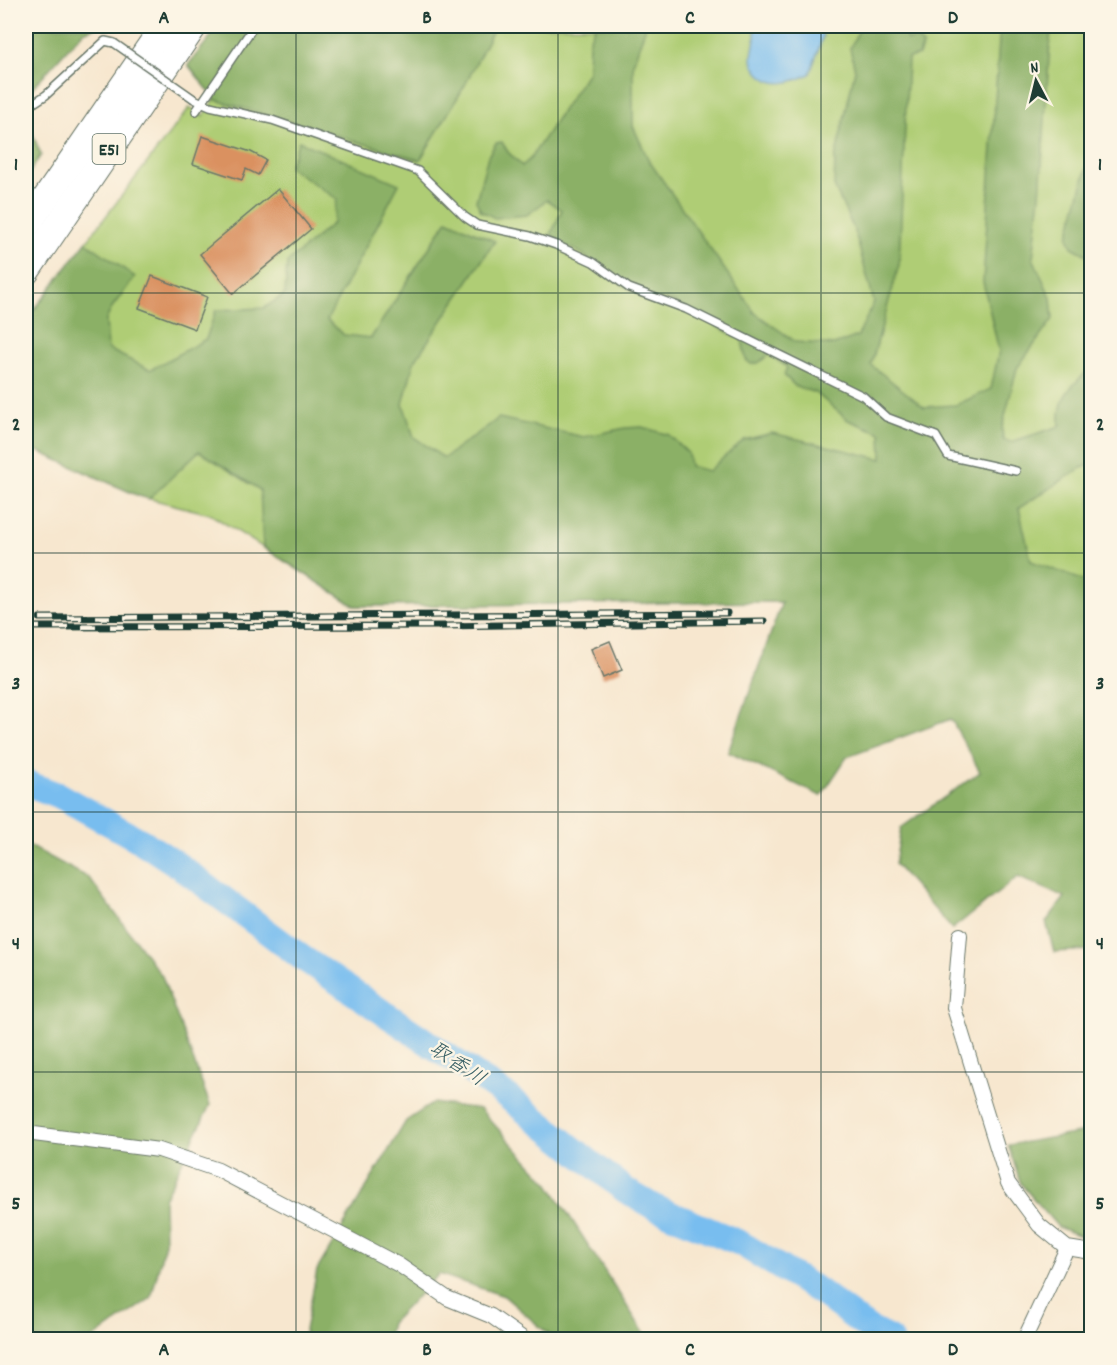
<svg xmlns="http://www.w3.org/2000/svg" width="1117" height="1365" font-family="Dekko,'Klee One',sans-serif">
  <rect width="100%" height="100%" fill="#fcf5e5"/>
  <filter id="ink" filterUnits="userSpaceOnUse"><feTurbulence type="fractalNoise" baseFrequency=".0167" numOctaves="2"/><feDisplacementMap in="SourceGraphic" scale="12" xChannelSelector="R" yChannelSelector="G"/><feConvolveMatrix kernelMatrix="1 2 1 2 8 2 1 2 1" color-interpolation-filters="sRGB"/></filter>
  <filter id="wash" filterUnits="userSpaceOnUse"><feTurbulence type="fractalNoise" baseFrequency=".008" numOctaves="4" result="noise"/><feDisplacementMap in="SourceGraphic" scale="24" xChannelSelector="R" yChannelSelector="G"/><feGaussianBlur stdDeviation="1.35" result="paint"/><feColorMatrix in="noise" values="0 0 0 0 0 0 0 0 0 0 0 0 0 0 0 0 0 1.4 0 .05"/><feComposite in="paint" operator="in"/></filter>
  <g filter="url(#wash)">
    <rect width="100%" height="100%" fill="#f7e7cf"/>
    <!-- green -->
    <path fill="#afcd75" stroke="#678554" stroke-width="1.5" d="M 265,26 L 1091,26 L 1091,597 L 355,606 L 210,514 L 139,496 L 26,446 L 26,320 L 190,107 L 203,116 Z"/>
    <!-- forest -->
    <g fill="#8bb066" stroke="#55764d" stroke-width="1.5">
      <path d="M 26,26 L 99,26 L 83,32 L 33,87 L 26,117 L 41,155 L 26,178 Z"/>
      <path d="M 219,26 L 495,26 L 464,87 L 420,160 L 216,100 L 188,65 Z"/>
      <path d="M 595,26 L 646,26 L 633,64 L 633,126 L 649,161 L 755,313 L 796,342 L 834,345 L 858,336 L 874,302 L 855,232 L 834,186 L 835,159 L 855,70 L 850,48 L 861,26 L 903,26 L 907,40 L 916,38 L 923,45 L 919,55 L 908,58 L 899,265 L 871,365 L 924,407 L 956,405 L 991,389 L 999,351 L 983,282 L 1000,26 L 1051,26 L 1040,196 L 1033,258 L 1051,298 L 1053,319 L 1017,368 L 1002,428 L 1003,440 L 1011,442 L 1060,426 C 1058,396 1070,387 1091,368 L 1091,465 L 1081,468 L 1019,508 L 1031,561 L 1087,582 L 1091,582 L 1091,950 L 1054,952 L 1046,922 L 1065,897 L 1018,877 L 952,929 L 895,864 L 901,828 L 980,772 L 951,719 L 847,757 L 821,796 L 728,752 L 782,602 L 355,606 L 263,547 L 260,490 L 199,451 L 149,499 L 139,496 L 26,446 L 26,321 L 86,242 L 135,277 L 113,306 L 106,320 L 108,349 L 150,370 L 206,339 L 216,310 L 264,308 L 285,294 L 287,263 L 333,223 L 337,199 L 289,167 L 299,141 L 399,184 L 327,320 L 344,335 L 371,338 L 447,220 L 495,241 L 414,362 L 403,404 L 414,437 L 444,458 L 499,418 L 584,437 L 625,428 L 642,427 L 669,435 L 688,453 L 690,466 L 708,471 L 744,440 L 772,433 L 882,459 L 881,433 L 848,420 L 816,393 L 796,387 L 784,375 L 787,367 L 769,355 L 758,363 L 751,364 L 746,360 L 742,340 L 668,299 L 647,299 L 606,275 L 583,254 L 559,242 L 551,234 L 562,210 L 547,200 L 527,215 L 495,218 L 481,211 L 476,201 L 488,156 L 496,143 L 502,142 L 508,152 L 522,166 L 530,159 L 588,72 L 589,41 Z"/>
      <path d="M 1091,151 L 1092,251 L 1087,255 L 1072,247 L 1068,237 Z"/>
      <path d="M 26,844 L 89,878 L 162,976 L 210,1105 L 164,1199 L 165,1243 L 151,1298 L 92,1339 L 26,1339 Z"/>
      <path d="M 433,1103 L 480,1109 L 549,1184 L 648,1339 L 554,1339 L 504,1296 L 439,1274 L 391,1323 L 387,1339 L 303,1340 L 317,1270 L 406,1121 Z"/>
      <path d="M 1091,1131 L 1092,1131 L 1091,1240 L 1058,1227 L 1021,1184 L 1008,1145 Z"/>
    </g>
    <!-- water -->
    <path fill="#78bdef" stroke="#4c7d92" stroke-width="1.5" d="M 754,26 L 818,26 L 823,36 L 810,74 C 792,83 772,89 758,72 C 755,68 752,63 752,59 C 752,47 758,38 754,26 Z"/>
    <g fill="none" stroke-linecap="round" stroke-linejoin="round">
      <!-- river -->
      <path stroke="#78bdef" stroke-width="26" d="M 26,783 L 60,796 L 141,841 L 178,865 L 301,957 L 504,1094 L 625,1190 L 654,1207 L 740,1243 L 820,1292 L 869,1329 L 891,1340"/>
    </g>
    <g id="blocks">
      <!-- building -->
      <g fill="#da9160">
        <path d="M 202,136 L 251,152 L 266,160 L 258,175 L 246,169 L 242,180 L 193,164 Z"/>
        <path d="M 278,189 L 311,229 L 233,294 L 200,254 Z"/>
        <path d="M 152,276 L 207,297 L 195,329 L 139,308 Z"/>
        <path d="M 610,641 L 622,670 L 603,678 L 591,649 Z"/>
      </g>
    </g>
  </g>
  <g filter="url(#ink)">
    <use href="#blocks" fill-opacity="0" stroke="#6b786a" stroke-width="1.5"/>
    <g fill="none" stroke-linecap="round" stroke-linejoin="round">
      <defs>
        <g id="service">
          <path d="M 194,99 L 210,106 L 272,120 L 418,171 L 465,217 L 477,225 L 530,236 L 556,245 L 593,262 L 629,288 L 686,309 L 863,396 L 886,417 L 936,436 L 948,456 L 1016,471"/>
          <path d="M 26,108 L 46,95 L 105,41 L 114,43"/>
          <path d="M 196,111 L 254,26"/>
        </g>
        <g id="minor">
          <path d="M 960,935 L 954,1008 L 1008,1183 L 1039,1225 L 1067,1248 L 1092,1252"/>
          <path d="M 26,1133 L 159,1150 L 218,1170 L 399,1265 L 447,1298 L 491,1316 L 525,1340"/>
          <path d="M 1024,1340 L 1067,1248"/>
        </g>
        <g id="motorway">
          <path d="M 26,227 L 164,26"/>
          <path d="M 26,272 L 194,26"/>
        </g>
      </defs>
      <!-- service casing -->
      <use href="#service" stroke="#6b786a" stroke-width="10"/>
      <!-- minor casing -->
      <use href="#minor" stroke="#6b786a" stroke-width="16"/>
      <!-- motorway casing -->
      <use href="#motorway" stroke="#6b786a" stroke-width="28"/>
      <!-- service -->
      <use href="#service" stroke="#fff" stroke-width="7"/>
      <!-- minor -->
      <use href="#minor" stroke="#fff" stroke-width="14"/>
      <!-- motorway -->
      <use href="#motorway" stroke="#fff" stroke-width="26"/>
      <defs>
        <g id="rail">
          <path d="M 40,618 L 727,613"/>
          <path d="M 26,627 L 445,626 L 764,621"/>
        </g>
      </defs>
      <!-- rail casing -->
      <use href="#rail" stroke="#1f3d34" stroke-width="7"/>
      <!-- rail -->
      <use href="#rail" stroke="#fcf5e5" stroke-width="4.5" stroke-dasharray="14" stroke-linecap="butt"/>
      <defs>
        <path id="service-bridge" d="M 114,43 L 194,99"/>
      </defs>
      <!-- service-bridge casing -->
      <use href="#service-bridge" stroke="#6b786a" stroke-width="10" stroke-linecap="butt"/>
      <!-- service-bridge -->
      <use href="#service-bridge" stroke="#fff" stroke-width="7"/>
    </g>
  </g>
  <!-- grid -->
  <path fill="none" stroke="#1f3d34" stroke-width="1.5" stroke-opacity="0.55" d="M 296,26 L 296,1340M 558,26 L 558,1340M 821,26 L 821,1340M 26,293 L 1092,293M 26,553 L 1092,553M 26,812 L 1092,812M 26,1072 L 1092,1072"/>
  <g text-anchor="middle" stroke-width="5" stroke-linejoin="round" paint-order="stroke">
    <!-- shield labels -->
    <rect fill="#fcf5e5" stroke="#617469" stroke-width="1.5" x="92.5" y="134" width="33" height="30" rx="4.5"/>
    <g font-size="18" font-weight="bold" fill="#1f3d34">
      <text x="109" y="155">E51</text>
    </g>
    <!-- water labels -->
    <g font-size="21" font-style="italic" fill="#355d63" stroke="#fcf5e5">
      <text transform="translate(458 1063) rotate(34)" y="7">取香川</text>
    </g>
  </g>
  <!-- margin -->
  <rect width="1117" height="1365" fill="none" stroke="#fcf5e5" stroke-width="66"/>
  <!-- north arrow -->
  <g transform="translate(1036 81) rotate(353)" stroke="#fcf5e5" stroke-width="4.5" paint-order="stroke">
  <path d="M0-4.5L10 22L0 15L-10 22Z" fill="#1f3d34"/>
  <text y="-9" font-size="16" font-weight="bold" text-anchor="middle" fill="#1f3d34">N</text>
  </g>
  <rect x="33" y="33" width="1051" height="1299" fill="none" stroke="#1f3d34" stroke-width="2"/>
  <g font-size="20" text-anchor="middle" font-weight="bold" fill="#1f3d34">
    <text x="164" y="23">A</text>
    <text x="427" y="23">B</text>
    <text x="690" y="23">C</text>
    <text x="953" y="23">D</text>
    <text x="16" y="170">1</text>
    <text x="1100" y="170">1</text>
    <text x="16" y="430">2</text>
    <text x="1100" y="430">2</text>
    <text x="16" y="689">3</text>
    <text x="1100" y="689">3</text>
    <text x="16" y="949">4</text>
    <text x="1100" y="949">4</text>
    <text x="16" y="1209">5</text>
    <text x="1100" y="1209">5</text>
    <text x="164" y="1355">A</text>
    <text x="427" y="1355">B</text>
    <text x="690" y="1355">C</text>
    <text x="953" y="1355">D</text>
  </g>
</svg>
